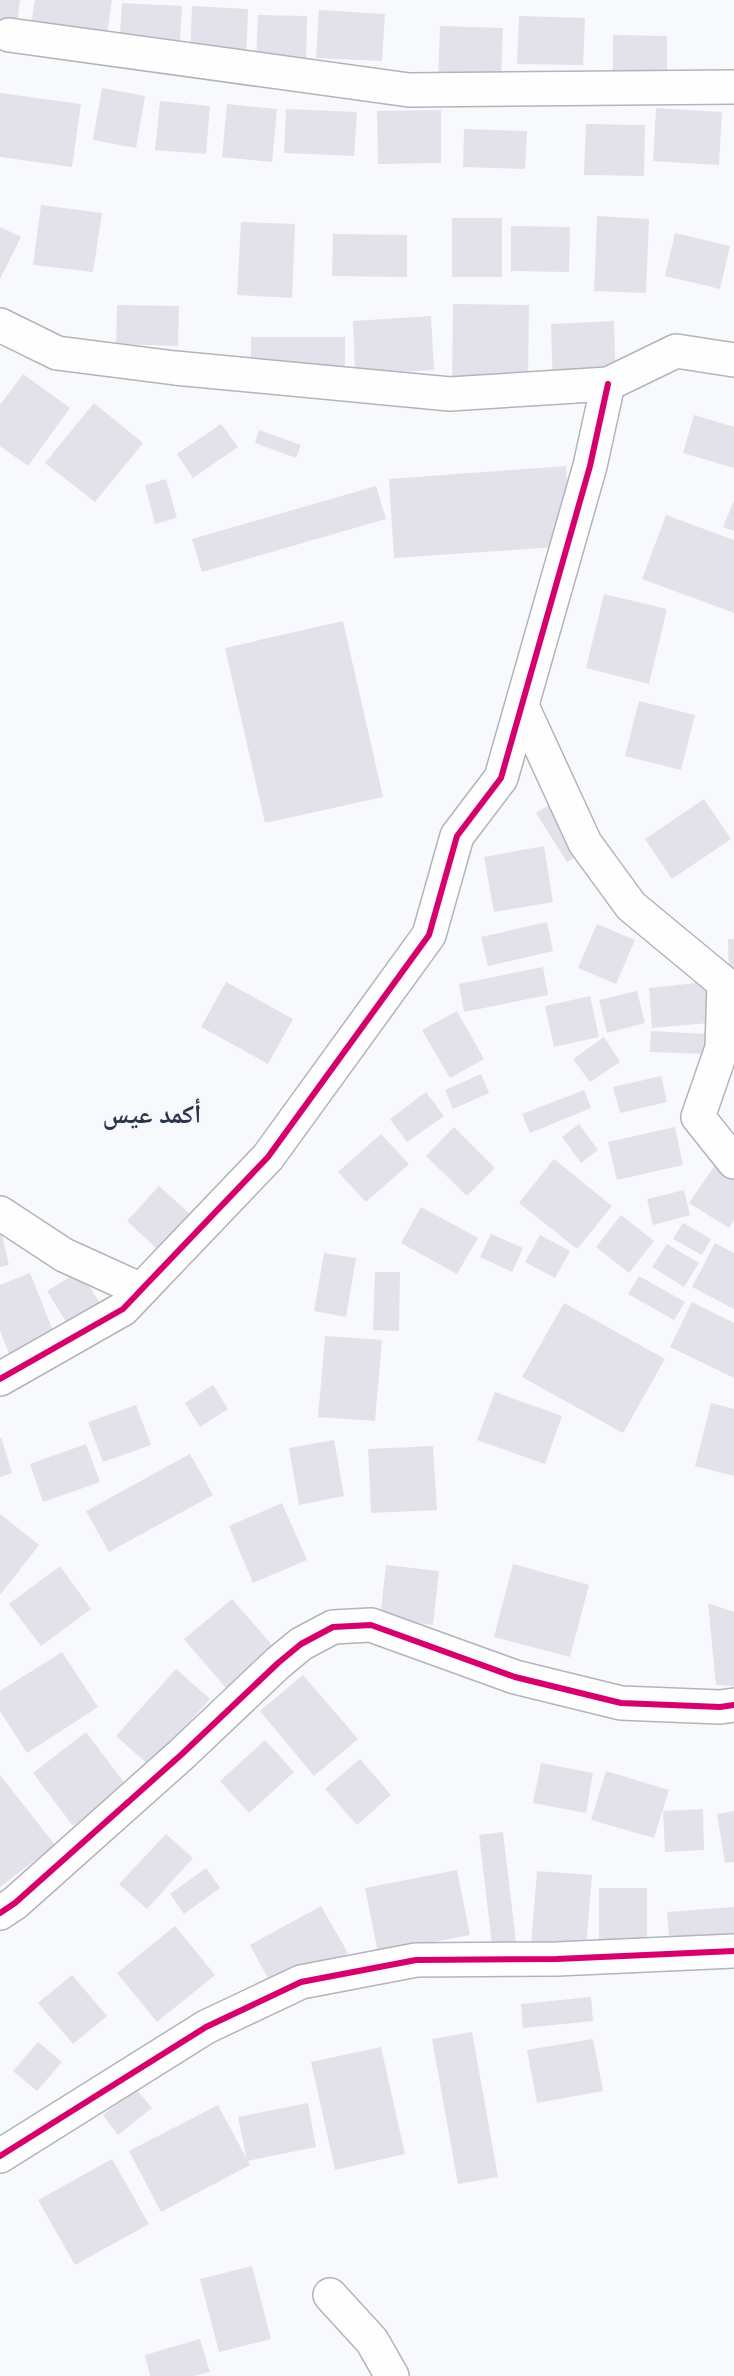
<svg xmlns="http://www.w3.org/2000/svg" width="734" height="2376" font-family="'Varela Round','Noto Naskh Arabic',sans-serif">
  <rect width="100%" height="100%" fill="#f8f9fc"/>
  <!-- building -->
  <g fill="#e3e2ea">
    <path d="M 0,0 L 20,0 L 16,32 L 0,30 Z"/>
    <path d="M 35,0 L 112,0 L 105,49 L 29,39 Z"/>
    <path d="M 122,3 L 182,6 L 179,55 L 119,51 Z"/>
    <path d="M 192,6 L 248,9 L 246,62 L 190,59 Z"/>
    <path d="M 319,10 L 385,14 L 382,61 L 316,58 Z"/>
    <path d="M 258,15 L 307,16 L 306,65 L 256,64 Z"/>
    <path d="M 519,16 L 585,18 L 583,65 L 517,64 Z"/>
    <path d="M 440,26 L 503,28 L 501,84 L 438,82 Z"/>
    <path d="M 613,35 L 667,36 L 667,81 L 613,81 Z"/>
    <path d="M 102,88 L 145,96 L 136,148 L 93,140 Z"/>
    <path d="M 0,93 L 81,104 L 72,167 L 0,157 Z"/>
    <path d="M 160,101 L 210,106 L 206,154 L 155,150 Z"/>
    <path d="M 227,104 L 277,109 L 272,162 L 222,157 Z"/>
    <path d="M 656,108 L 722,112 L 719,165 L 653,161 Z"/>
    <path d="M 286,109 L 357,112 L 354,156 L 284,153 Z"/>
    <path d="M 441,110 L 441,163 L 378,164 L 377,111 Z"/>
    <path d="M 586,124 L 645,125 L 644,176 L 584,175 Z"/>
    <path d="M 464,129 L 527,131 L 525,169 L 463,167 Z"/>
    <path d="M 41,205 L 102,213 L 93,272 L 33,265 Z"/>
    <path d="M 597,216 L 649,219 L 646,293 L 594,291 Z"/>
    <rect x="452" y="218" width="50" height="59"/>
    <path d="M 241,222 L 295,224 L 292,298 L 237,295 Z"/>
    <path d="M 511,226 L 570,227 L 569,272 L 511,271 Z"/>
    <path d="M 0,227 L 21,237 L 0,279 Z"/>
    <path d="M 675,233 L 730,246 L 720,289 L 665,276 Z"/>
    <path d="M 333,234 L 407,235 L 407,277 L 332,276 Z"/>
    <path d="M 453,304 L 529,305 L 528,381 L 452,381 Z"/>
    <path d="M 117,305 L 179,306 L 178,346 L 116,344 Z"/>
    <path d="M 431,316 L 434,370 L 355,375 L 353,321 Z"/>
    <path d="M 614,321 L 616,389 L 553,392 L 551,324 Z"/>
    <path d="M 251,337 L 345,337 L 345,371 L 251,370 Z"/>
    <path d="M 23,374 L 70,408 L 28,466 L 0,446 L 0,405 Z"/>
    <path d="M 94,403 L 143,443 L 95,502 L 45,463 Z"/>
    <path d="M 694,415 L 734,427 L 734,468 L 683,453 Z"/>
    <path d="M 221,424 L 238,447 L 193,478 L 177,454 Z"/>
    <path d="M 259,430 L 301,445 L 296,458 L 255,443 Z"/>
    <path d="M 566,466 L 572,546 L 394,558 L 389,479 Z"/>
    <path d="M 166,479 L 177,518 L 155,524 L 145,485 Z"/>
    <path d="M 376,486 L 386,519 L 202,572 L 192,539 Z"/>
    <path d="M 734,500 L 734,531 L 723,527 Z"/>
    <path d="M 666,515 L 734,540 L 734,613 L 642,579 Z"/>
    <path d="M 604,594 L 667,609 L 649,684 L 586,668 Z"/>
    <path d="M 343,621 L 383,797 L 265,823 L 225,648 Z"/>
    <path d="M 639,701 L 695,715 L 681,770 L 625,756 Z"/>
    <path d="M 704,799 L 731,839 L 672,879 L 645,839 Z"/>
    <path d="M 554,802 L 584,852 L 567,862 L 536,813 Z"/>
    <path d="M 544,846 L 553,902 L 494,912 L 484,857 Z"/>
    <path d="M 547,922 L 553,951 L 488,966 L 481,937 Z"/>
    <path d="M 597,924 L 635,940 L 616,984 L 578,968 Z"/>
    <path d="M 728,939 L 734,939 L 734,980 L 729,980 Z"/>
    <path d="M 543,967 L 548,995 L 464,1012 L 459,984 Z"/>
    <path d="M 226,982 L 293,1019 L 268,1064 L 201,1027 Z"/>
    <path d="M 705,982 L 709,1023 L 652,1028 L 649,988 Z"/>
    <path d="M 637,991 L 645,1023 L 607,1033 L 599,1000 Z"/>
    <path d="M 590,996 L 599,1037 L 554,1047 L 545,1006 Z"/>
    <path d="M 457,1011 L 484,1059 L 450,1078 L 422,1030 Z"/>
    <path d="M 651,1031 L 707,1034 L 706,1054 L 650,1052 Z"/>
    <path d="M 604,1037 L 620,1062 L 590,1082 L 573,1059 Z"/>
    <path d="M 481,1074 L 489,1093 L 453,1109 L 445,1090 Z"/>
    <path d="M 661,1076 L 667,1102 L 620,1113 L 613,1087 Z"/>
    <path d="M 584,1090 L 591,1108 L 530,1133 L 522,1114 Z"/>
    <path d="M 426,1092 L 444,1116 L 407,1142 L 390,1119 Z"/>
    <path d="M 579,1124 L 598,1150 L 581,1163 L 562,1137 Z"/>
    <path d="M 454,1127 L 495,1168 L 467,1196 L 426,1156 Z"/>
    <path d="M 675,1127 L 683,1165 L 617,1180 L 608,1142 Z"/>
    <path d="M 381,1134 L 409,1164 L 366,1202 L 338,1172 Z"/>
    <path d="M 554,1159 L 612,1206 L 577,1249 L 519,1203 Z"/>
    <path d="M 715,1165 L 734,1177 L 734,1220 L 729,1228 L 689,1203 Z"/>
    <path d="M 159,1186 L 191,1215 L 158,1250 L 127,1221 Z"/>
    <path d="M 684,1190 L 690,1215 L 653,1225 L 647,1199 Z"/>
    <path d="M 421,1207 L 478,1238 L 457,1274 L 401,1243 Z"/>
    <path d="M 621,1215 L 654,1241 L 629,1273 L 596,1247 Z"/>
    <path d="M 683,1223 L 711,1239 L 702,1255 L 673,1239 Z"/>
    <path d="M 0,1226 L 9,1265 L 0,1267 Z"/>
    <path d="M 491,1234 L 523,1248 L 512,1272 L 480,1257 Z"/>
    <path d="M 540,1235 L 570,1251 L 555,1278 L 525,1262 Z"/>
    <path d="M 715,1243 L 734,1253 L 734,1309 L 692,1287 Z"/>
    <path d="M 667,1244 L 699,1263 L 684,1287 L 652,1267 Z"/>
    <path d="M 324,1253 L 356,1258 L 346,1317 L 314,1311 Z"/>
    <path d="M 80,1271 L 101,1305 L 68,1325 L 47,1291 Z"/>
    <path d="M 375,1272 L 400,1272 L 399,1331 L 373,1330 Z"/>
    <path d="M 30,1273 L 58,1343 L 12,1361 L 0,1331 L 0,1285 Z"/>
    <path d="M 639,1276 L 685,1302 L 674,1320 L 628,1294 Z"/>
    <path d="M 692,1302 L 734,1323 L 734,1378 L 670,1347 Z"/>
    <path d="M 564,1303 L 665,1359 L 623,1433 L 522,1377 Z"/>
    <path d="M 325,1336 L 382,1340 L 375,1421 L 318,1417 Z"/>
    <path d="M 213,1385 L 228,1409 L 200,1427 L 185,1403 Z"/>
    <path d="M 495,1392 L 562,1416 L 545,1464 L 477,1440 Z"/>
    <path d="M 711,1403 L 734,1409 L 734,1476 L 695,1466 Z"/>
    <path d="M 136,1405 L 151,1445 L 103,1462 L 88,1422 Z"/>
    <path d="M 1,1437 L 12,1473 L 0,1477 L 0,1438 Z"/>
    <path d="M 334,1440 L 344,1496 L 299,1505 L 289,1448 Z"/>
    <path d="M 86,1444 L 100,1482 L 43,1502 L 30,1464 Z"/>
    <path d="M 433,1446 L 437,1510 L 371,1513 L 368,1449 Z"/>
    <path d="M 190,1454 L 213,1495 L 109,1552 L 86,1511 Z"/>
    <path d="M 282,1503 L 307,1560 L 253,1583 L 229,1526 Z"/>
    <path d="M 0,1514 L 39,1545 L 0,1595 Z"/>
    <path d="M 513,1564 L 589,1585 L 570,1657 L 494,1637 Z"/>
    <path d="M 386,1565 L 439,1571 L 433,1625 L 380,1619 Z"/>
    <path d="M 60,1566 L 91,1609 L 41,1646 L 9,1604 Z"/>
    <path d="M 232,1599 L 278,1652 L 230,1693 L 184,1639 Z"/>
    <path d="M 708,1603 L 734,1612 L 734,1686 L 716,1685 Z"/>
    <path d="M 62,1652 L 98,1707 L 27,1753 L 0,1711 L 0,1691 Z"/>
    <path d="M 176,1669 L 210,1699 L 150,1766 L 116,1736 Z"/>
    <path d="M 303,1675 L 358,1739 L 314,1776 L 260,1711 Z"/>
    <path d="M 86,1732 L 126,1785 L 73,1826 L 33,1773 Z"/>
    <path d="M 265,1740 L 294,1772 L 249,1813 L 220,1781 Z"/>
    <path d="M 360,1759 L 391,1795 L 357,1825 L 325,1789 Z"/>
    <path d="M 541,1763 L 593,1773 L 586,1813 L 533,1803 Z"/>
    <path d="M 606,1771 L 669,1790 L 654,1838 L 591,1820 Z"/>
    <path d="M 0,1775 L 55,1845 L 0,1887 Z"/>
    <path d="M 703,1809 L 704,1850 L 665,1852 L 663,1811 Z"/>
    <path d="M 734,1811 L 734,1862 L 725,1863 L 717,1814 Z"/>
    <path d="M 503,1832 L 519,1967 L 495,1970 L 479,1835 Z"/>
    <path d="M 166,1834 L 193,1858 L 147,1909 L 119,1884 Z"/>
    <path d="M 206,1868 L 220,1888 L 184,1914 L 170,1894 Z"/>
    <path d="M 457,1870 L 470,1935 L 378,1953 L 365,1888 Z"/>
    <path d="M 537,1871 L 592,1875 L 586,1950 L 531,1945 Z"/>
    <rect x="599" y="1888" width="48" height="58"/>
    <path d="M 321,1906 L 348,1953 L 276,1993 L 250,1945 Z"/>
    <path d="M 734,1907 L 734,1958 L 671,1963 L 667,1912 Z"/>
    <path d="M 175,1926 L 215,1975 L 157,2022 L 117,1973 Z"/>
    <path d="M 72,1975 L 107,2016 L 73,2044 L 38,2003 Z"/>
    <path d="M 591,1997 L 593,2021 L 523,2028 L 521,2004 Z"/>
    <path d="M 472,2032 L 498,2177 L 458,2184 L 432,2039 Z"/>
    <path d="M 593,2039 L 603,2091 L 537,2103 L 527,2050 Z"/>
    <path d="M 38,2042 L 62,2062 L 37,2091 L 13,2071 Z"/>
    <path d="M 381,2047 L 405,2154 L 335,2170 L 311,2062 Z"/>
    <path d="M 136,2089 L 152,2108 L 118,2135 L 103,2115 Z"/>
    <path d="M 308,2103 L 316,2147 L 247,2161 L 238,2117 Z"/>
    <path d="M 218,2105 L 250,2165 L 161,2212 L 129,2151 Z"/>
    <path d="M 112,2159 L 149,2224 L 75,2265 L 38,2200 Z"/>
    <path d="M 252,2266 L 271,2339 L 219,2352 L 200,2279 Z"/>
    <path d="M 200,2339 L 210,2372 L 194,2376 L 150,2376 L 145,2355 Z"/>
  </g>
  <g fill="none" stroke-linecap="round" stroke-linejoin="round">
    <defs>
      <g id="minor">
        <path d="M 9,35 L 409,90 L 734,87"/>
        <path d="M 0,325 L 57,353 L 175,368 L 450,394 L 608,384 L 676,351 L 734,360"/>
        <path d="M 522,706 L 585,843 L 631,906 L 724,983 L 722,1048 L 698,1117 L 734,1162"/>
        <path d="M 0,1213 L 64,1255 L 141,1290"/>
        <path d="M 0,1379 L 123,1309 L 141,1290 L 268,1157 L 429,935 L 457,836 L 501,778 L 590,466 L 608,384"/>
        <path d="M 0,1913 L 15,1903 L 182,1754 L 278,1663 L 301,1644 L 333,1627 L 371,1625 L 515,1677 L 621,1703 L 720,1707 L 734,1705"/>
        <path d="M 0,2156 L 206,2027 L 301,1982 L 416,1960 L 557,1959 L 734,1951"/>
        <path d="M 330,2295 L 372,2341 L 392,2376"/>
      </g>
    </defs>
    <!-- minor casing -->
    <use href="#minor" stroke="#b2b4bb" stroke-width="36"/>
    <!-- minor -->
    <use href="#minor" stroke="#fefeff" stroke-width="33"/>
    <defs>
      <g id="cycleway">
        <path d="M 0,1379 L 123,1309 L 141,1290 L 268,1157 L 429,935 L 457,836 L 501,778 L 590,466 L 608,384"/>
        <path d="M 0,1913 L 15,1903 L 182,1754 L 278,1663 L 301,1644 L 333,1627 L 371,1625 L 515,1677 L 621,1703 L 720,1707 L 734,1705"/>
        <path d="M 0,2156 L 206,2027 L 301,1982 L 416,1960 L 557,1959 L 734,1951"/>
      </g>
    </defs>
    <!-- cycleway casing -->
    <use href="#cycleway" stroke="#f6f8fe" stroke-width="10"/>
    <!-- cycleway -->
    <use href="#cycleway" stroke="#d6006c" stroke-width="6"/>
  </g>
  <g text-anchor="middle" stroke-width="4.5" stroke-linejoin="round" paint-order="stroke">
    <!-- district labels -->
    <g font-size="26" font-weight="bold" fill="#2c344b" stroke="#f6f8fe">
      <text x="152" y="1123">أكمد عيس</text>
    </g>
  </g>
</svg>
